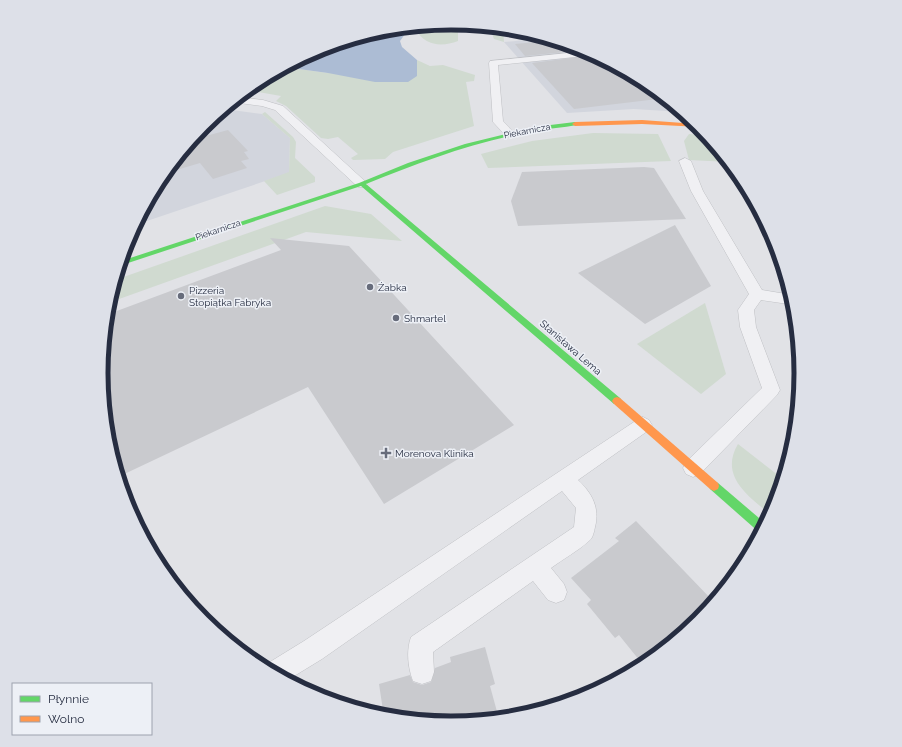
<svg xmlns="http://www.w3.org/2000/svg" width="902" height="747" font-family="Raleway,sans-serif">
  <rect width="100%" height="100%" fill="#e1e2e6"/>
  <!-- built -->
  <g fill="#d2d5dd">
    <path d="M 547,38 L 585,50 L 646,82 L 682,112 L 634,109 L 567,113 L 504,42 Z"/>
    <path d="M 224,109 L 262,114 L 290,138 L 289,173 L 135,225 L 160,179 L 203,126 Z"/>
  </g>
  <!-- green -->
  <g fill="#d0dad0">
    <path d="M 451,23 L 503,28 L 504,42 L 494,39 L 491,31 L 474,28 L 458,31 L 458,41 C 442,47 425,46 416,30 L 418,26 Z"/>
    <path d="M 417,60 L 430,66 L 443,65 L 475,75 L 474,81 L 466,82 L 474,126 L 393,152 L 385,159 L 353,160 L 351,158 L 358,154 L 338,137 L 328,139 L 321,138 L 286,106 L 276,101 L 281,96 L 246,90 L 256,82 L 284,67 L 328,73 L 417,76 Z"/>
    <path d="M 265,112 L 293,137 L 296,142 L 295,158 L 315,177 L 315,182 L 277,195 L 264,181 L 289,172 L 290,138 L 262,114 Z"/>
    <path d="M 593,133 L 658,134 L 671,161 L 488,168 L 481,154 L 532,141 Z"/>
    <path d="M 689,134 L 707,136 L 729,162 L 689,160 L 684,141 Z"/>
    <path d="M 325,206 L 371,214 L 402,241 L 306,232 L 108,303 L 115,280 Z"/>
    <path d="M 705,303 L 726,374 L 701,394 L 637,344 Z"/>
    <path d="M 738,444 L 783,479 L 771,515 C 748,496 719,476 738,444 Z"/>
  </g>
  <!-- water -->
  <path fill="#acbcd4" d="M 410,27 L 400,41 L 402,47 L 417,60 L 417,76 L 408,82 L 375,82 L 328,73 L 284,67 L 317,50 L 383,30 Z"/>
  <!-- building -->
  <g fill="#c9cace">
    <path d="M 555,40 L 585,50 L 525,56 L 515,44 Z"/>
    <path d="M 595,55 L 646,82 L 666,98 L 574,109 L 532,63 Z"/>
    <path d="M 228,130 L 248,151 L 244,152 L 249,159 L 241,161 L 247,168 L 213,179 L 200,163 L 163,174 L 191,140 Z"/>
    <path d="M 644,167 L 654,168 L 686,219 L 518,226 L 511,201 L 522,172 Z"/>
    <path d="M 675,225 L 711,286 L 645,324 L 578,273 Z"/>
    <path d="M 270,238 L 349,246 L 514,425 L 384,504 L 308,387 L 118,477 L 107,442 L 100,373 L 106,315 L 281,250 Z"/>
    <path d="M 636,521 L 712,600 L 709,603 L 712,606 L 699,622 L 644,666 L 619,635 L 615,638 L 587,604 L 591,600 L 571,578 L 619,541 L 615,538 Z"/>
    <path d="M 485,647 L 495,684 L 490,686 L 499,719 L 451,724 L 384,717 L 379,684 L 410,675 L 413,682 L 422,685 L 431,682 L 435,668 L 451,662 L 450,657 Z"/>
  </g>
  <g fill="none" stroke-linecap="round" stroke-linejoin="round">
    <defs>
      <g id="lane">
        <path d="M 587,51 L 594,55 L 498,65 L 503,121 L 515,134 L 510,137 L 506,136 L 493,122 L 489,63 L 490,61 Z"/>
        <path d="M 238,97 L 263,100 L 283,106 L 368,184 L 366,187 L 358,187 L 275,110 L 262,106 L 232,102 Z"/>
        <path d="M 685,158 L 691,161 L 703,191 L 762,290 L 792,295 L 795,305 L 761,300 L 754,310 L 756,327 L 780,390 L 777,395 L 700,474 L 693,477 L 686,474 L 683,468 L 686,462 L 762,388 L 740,327 L 738,310 L 749,294 L 691,191 L 679,161 Z"/>
        <path d="M 643,417 L 649,420 L 652,425 L 649,430 L 578,480 C 592,493 600,508 595,527 C 594,532 593,538 589,541 C 578,551 563,559 551,568 L 564,584 L 567,592 L 564,600 L 556,603 L 548,600 L 533,581 L 433,652 L 434,672 L 431,681 L 422,684 L 413,681 C 408,668 406,651 411,637 L 574,527 L 576,508 L 562,491 L 322,659 L 286,681 L 264,669 L 265,665 L 304,641 L 637,420 Z"/>
      </g>
    </defs>
    <!-- lane casing -->
    <use href="#lane" stroke="#bfc0c4" stroke-width="1"/>
    <!-- lane -->
    <use href="#lane" fill="#f0f0f3" fill-rule="evenodd"/>
    <!-- fast -->
    <g fill="#63d668" fill-rule="evenodd">
      <path d="M 575,122 L 577,123 L 577,125 C 563,128 549,128 535,131 C 476,141 420,162 366,184 L 620,398 L 622,401 L 620,404 L 614,404 L 361,186 L 119,266 L 121,261 L 359,183 L 408,163 L 465,144 L 534,127 Z"/>
      <path d="M 714,481 L 718,483 L 766,524 L 761,534 L 710,489 L 709,486 L 710,483 Z"/>
    </g>
    <!-- slow -->
    <g fill="#ff974d" fill-rule="evenodd">
      <path d="M 642,120 L 697,124 L 700,127 L 642,124 L 575,126 L 572,124 L 575,122 Z"/>
      <path d="M 617,397 L 620,398 L 718,483 L 719,486 L 718,489 L 714,491 L 710,489 L 614,404 L 612,401 L 614,398 Z"/>
    </g>
  </g>
  <!-- markers -->
  <g fill="#676c7b" stroke="#edf0f6" stroke-width="1.5">
    <circle cx="370" cy="287" r="4"/>
    <circle cx="181" cy="296" r="4"/>
    <circle cx="396" cy="318" r="4"/>
    <path d="M384 447h4v4h4v4h-4v4h-4v-4h-4v-4h4z"/>
  </g>
  <g text-anchor="middle" stroke-width="3" stroke-linejoin="round" paint-order="stroke">
    <!-- far-street labels -->
    <g font-size="9" fill="#262d41" stroke="#edf0f6">
      <text transform="translate(527 131) rotate(-11)" y="3">Piekarnicza</text>
      <text transform="translate(218 230) rotate(-19)" y="3">Piekarnicza</text>
    </g>
    <!-- poi labels -->
    <g font-size="10" fill="#262d41" stroke="#edf0f6" text-anchor="start">
      <text x="378" y="291">Żabka</text>
      <text x="189" y="294">Pizzeria<tspan x="189" dy="12">Stopiątka Fabryka</tspan></text>
      <text x="404" y="322">Shmartel</text>
      <text x="395" y="457">Morenova Klinika</text>
    </g>
    <!-- street labels -->
    <g font-size="10" fill="#262d41" stroke="#edf0f6">
      <text transform="translate(571 347) rotate(41)" y="4">Stanisława Lema</text>
    </g>
  </g>
  <!-- crop -->
  <path d="M0 0H902V747H0ZM108 373a343 343 0 1 1 686 0a343 343 0 1 1-686 0Z" fill="#dde0e8" fill-rule="evenodd"/>
  <path fill="none" stroke="#262d41" stroke-width="5" d="M108 373a343 343 0 1 1 686 0a343 343 0 1 1-686 0Z"/>
  <!-- legend -->
  <rect x="12" y="683" width="140" height="52" fill="#edf0f6" stroke="#9da2ae"/>
  <rect x="20" y="696" width="20" height="6" fill="#63d668" stroke="#9da2ae"/>
  <text x="48" y="703" font-size="12" fill="#262d41">Płynnie</text>
  <rect x="20" y="716" width="20" height="6" fill="#ff974d" stroke="#9da2ae"/>
  <text x="48" y="723" font-size="12" fill="#262d41">Wolno</text>
</svg>
